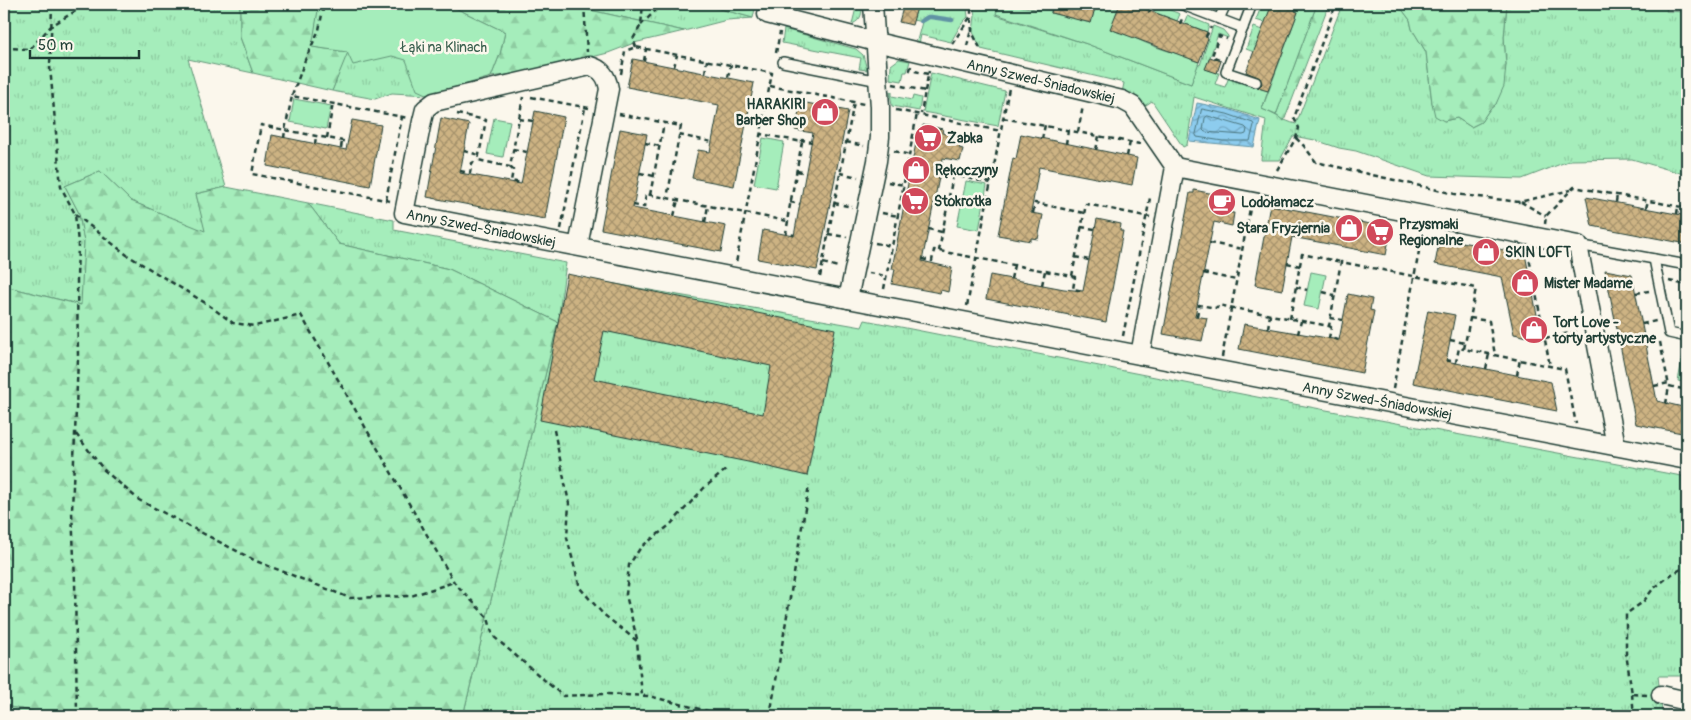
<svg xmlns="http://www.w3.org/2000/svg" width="1691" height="720" font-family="Pangolin,sans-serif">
  <defs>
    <pattern id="grass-tufts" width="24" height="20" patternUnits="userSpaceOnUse" patternTransform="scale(1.25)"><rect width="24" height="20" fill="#a5edbb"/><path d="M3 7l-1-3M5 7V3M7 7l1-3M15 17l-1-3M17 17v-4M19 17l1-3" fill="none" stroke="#8ecca1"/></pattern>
    <pattern id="forest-firs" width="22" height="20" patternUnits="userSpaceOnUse" patternTransform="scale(1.25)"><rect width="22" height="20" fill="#a5edbb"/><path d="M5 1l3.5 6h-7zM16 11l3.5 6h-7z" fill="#8ecca1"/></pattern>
    <pattern id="wetland-marsh" width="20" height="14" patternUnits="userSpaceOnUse" patternTransform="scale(1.25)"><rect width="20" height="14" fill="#a5edbb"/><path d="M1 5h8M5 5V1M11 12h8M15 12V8" fill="none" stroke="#8ecca1"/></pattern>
    <pattern id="water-waves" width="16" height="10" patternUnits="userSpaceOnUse" patternTransform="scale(1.25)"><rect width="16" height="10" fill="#8dccee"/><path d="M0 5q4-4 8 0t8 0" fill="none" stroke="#73a7c2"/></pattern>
    <pattern id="building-cross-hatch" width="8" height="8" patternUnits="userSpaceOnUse" patternTransform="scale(1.25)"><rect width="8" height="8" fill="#cdb383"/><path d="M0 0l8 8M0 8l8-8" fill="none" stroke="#a6936c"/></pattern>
  </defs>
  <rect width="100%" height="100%" fill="#fbf7ec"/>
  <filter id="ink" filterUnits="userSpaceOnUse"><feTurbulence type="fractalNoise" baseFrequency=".02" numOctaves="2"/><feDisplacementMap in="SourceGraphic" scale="10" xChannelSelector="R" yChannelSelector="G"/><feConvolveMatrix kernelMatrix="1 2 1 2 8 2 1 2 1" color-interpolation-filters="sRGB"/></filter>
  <g filter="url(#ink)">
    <!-- grass -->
    <g fill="url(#grass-tufts)" stroke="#629578">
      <path d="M 4,4 L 240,4 L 240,37 L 253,73 L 188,59 L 226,187 L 196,194 L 206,232 L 131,201 L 100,171 L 65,186 L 79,213 L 84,242 L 82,305 L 4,286 Z"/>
      <path d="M 319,4 L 447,4 L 491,77 L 428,95 L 392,93 L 375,99 L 332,91 L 347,52 L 312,47 Z"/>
      <path d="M 563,4 L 702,4 L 753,18 L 727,20 L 684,31 Z"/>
      <path d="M 857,4 L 862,4 C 862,13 862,20 852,24 Z"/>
      <path d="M 918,4 L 969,4 L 967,8 L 968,17 C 961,23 956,33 951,42 L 921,35 L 919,44 L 916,44 L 922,22 L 913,20 Z"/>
      <path d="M 973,4 L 999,4 L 996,15 L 1087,44 L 1191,84 L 1198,64 L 1200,65 L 1213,26 L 1223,30 L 1228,36 L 1228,38 L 1218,34 L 1206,69 L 1219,73 L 1215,84 L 1225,87 L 1229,77 L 1268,91 L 1262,109 C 1274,114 1284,121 1296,124 L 1342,5 L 1398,4 L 1410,20 L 1412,29 L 1426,52 L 1432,103 L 1444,121 L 1457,118 L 1471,127 L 1481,122 L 1489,110 L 1496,104 L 1506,65 L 1504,37 L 1507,4 L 1669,4 L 1666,11 L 1687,12 L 1687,175 L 1632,159 L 1571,160 L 1522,179 L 1429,176 L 1356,151 L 1339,148 L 1315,140 L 1293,136 L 1280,160 L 1261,160 L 1266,120 L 1194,97 L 1187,145 L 1183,147 L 1152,101 L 1143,107 L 1122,93 L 1124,83 L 981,49 L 973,32 L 975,16 Z"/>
      <path d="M 1262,4 L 1272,4 L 1265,23 L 1256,20 Z"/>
      <path d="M 1254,27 L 1262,30 L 1254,52 L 1246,49 Z"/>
      <path d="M 784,29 L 856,49 L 863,55 L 867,70 L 859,69 L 861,58 L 782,43 Z"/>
      <path d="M 899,59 L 910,61 L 907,72 L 904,72 L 902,81 L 890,79 L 891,65 Z"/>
      <path d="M 931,73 L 1005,91 L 998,126 L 923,112 Z"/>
      <path d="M 890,92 L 892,92 L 892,96 L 912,100 L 913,96 L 921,98 L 919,111 L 892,106 Z"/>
      <path d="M 308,203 L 394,220 L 394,230 L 566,263 L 559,314 L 569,276 L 862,327 L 865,320 L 1267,399 L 1687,477 L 1687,676 L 1658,676 L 1662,712 L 1659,716 L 463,716 L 558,322 L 449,269 L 339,244 Z"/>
    </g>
    <!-- forest -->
    <g fill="url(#forest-firs)" stroke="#629578">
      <path d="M 240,4 L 319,4 L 313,47 L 348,52 L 332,91 L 253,73 L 240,37 Z"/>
      <path d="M 447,4 L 563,4 L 684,31 L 634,43 L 608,53 L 535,71 L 491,77 L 500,54 L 505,32 Z"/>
      <path d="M 1317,4 L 1329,4 L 1284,121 L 1276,115 Z"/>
      <path d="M 1398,4 L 1507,4 L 1504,37 L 1506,65 L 1504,86 L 1496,104 L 1489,110 L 1481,122 L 1471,127 L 1457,118 L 1444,121 L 1435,116 L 1432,103 L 1426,52 L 1412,29 L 1410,20 Z"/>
      <path d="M 100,171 L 131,201 L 205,231 L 196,194 L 226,187 L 308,203 L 339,244 L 449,269 L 558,322 L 463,716 L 59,716 L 4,706 L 4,286 L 81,305 L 84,242 L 79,213 L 65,186 Z"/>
    </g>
    <!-- wetland -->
    <path fill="url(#wetland-marsh)" stroke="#629578" d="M 4,706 L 58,716 L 4,716 Z"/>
    <!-- green -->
    <g fill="#a5edbb" stroke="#629578">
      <path d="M 319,4 L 447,4 L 505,32 L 500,54 L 491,77 L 428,95 L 417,90 L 406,60 L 392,56 L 353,65 L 347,52 L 312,47 Z"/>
      <path d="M 702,4 L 756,4 L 753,18 Z"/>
      <path d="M 999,4 L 1020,4 L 1020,6 L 1040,10 L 1041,8 L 1051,10 L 1051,13 L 1070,18 L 1082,18 L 1082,21 L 1091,23 L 1096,4 L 1118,9 L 1111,29 L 1120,33 L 1121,30 C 1139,42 1169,53 1191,56 L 1190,59 L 1199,62 L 1191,84 L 1087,44 L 996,14 Z"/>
      <path d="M 1298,4 L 1317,4 L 1276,115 L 1262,109 L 1298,12 L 1295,11 Z"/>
      <path d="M 1157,5 L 1180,14 L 1177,21 L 1154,12 Z"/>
      <path d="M 1187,16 L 1209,25 L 1207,32 L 1184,23 Z"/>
      <path d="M 294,99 L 331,106 L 326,129 L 290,122 Z"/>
      <path d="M 494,118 L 510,121 L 503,157 L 487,154 Z"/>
      <path d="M 763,138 L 784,142 L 776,188 L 754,184 Z"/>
      <path d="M 966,181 L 987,185 L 979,230 L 957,226 Z"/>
      <path d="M 1311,272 L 1326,275 L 1319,309 L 1304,306 Z"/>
      <path d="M 1684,350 L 1687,350 L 1687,383 L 1678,381 Z"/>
    </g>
    <!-- water -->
    <path fill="url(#water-waves)" stroke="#6193a4" d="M 1197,103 L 1228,109 L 1260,120 L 1254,147 L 1189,141 Z"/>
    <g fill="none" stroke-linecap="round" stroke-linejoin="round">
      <!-- shore -->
      <g stroke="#4b767e" stroke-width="1">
        <path d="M 1202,109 L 1227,114 L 1253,123 L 1254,125 L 1250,141 L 1223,141 L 1197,137 L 1196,135 Z"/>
        <path d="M 1208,116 L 1245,127 L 1247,129 L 1246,134 L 1243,135 L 1205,132 L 1203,130 L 1205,118 Z"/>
      </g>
      <!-- stream -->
      <path stroke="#6193a4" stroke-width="4.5" d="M 921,21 L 928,17 L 931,17 L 952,20"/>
    </g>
    <!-- building -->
    <g fill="url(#building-cross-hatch)" stroke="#1f3d34" fill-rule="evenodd">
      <path d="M 904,4 L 918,4 L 912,25 L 899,22 Z"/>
      <path d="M 1053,4 L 1096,4 L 1091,23 L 1051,13 Z"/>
      <path d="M 1120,4 L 1131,4 L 1207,32 L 1205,37 L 1208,38 L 1199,62 L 1110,29 Z"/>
      <path d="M 1272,4 L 1298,4 L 1295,11 L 1298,12 L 1268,91 L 1258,88 L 1262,84 L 1260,78 L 1246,72 Z"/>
      <path d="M 1210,57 L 1221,61 L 1217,73 L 1205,69 Z"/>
      <path d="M 633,59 L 754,83 L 734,186 L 692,178 L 698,150 L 710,152 L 719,105 L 627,87 Z"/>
      <path d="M 801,102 L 848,111 L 817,270 L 758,259 L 763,230 L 794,236 L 813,133 L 795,130 Z"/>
      <path d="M 535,111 L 564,117 L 545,219 L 427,197 L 441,118 L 469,124 L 460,173 L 521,184 Z"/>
      <path d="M 352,120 L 381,125 L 370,186 L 267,166 L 272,135 L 346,150 Z"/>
      <path d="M 923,125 L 943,129 L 942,133 L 962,136 L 959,148 L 963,149 L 960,161 L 943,158 L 922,261 L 952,268 L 948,292 L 941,290 L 940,293 L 892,284 L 895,269 L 892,269 L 909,178 L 918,133 L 921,134 Z"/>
      <path d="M 620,129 L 647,134 L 633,208 L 726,226 L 721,252 L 601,229 Z"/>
      <path d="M 1021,134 L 1137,158 L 1132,185 L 1039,167 L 1031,213 L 1043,215 L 1038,239 L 1031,238 L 1031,241 L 998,235 L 1013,158 L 1016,159 Z"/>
      <path d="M 1194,190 L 1214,194 L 1213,197 L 1233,201 L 1231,213 L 1234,213 L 1232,226 L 1214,222 L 1210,241 L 1195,316 L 1207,318 L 1202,341 L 1163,334 L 1190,193 L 1194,193 Z"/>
      <path d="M 1586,197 L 1687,216 L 1687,244 L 1592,226 Z"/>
      <path d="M 1270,205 L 1391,228 L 1386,255 L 1292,237 L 1282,290 L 1255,285 Z"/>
      <path d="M 1097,219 L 1121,224 L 1120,231 L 1123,231 L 1106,322 L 986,299 L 990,275 L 1064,289 L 1083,291 Z"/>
      <path d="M 1440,238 L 1525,254 L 1542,340 L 1514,334 L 1502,277 L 1435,264 Z"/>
      <path d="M 1605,270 L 1632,275 L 1657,401 L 1687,408 L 1687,434 L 1636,424 Z"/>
      <path d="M 567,274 L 835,329 L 807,476 L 748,462 L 540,420 ZM 604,331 L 771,366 L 763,414 L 594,379 Z"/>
      <path d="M 1348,294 L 1372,299 L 1370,310 L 1374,311 L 1362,373 L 1239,349 L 1244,324 L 1339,340 Z"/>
      <path d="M 1428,310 L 1455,315 L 1446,361 L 1551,382 L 1557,411 L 1413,383 Z"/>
    </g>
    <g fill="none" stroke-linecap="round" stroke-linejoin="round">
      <defs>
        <g id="service">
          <path d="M 1180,4 L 1243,28"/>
          <path d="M 1252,4 L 1226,72 L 1256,82"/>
          <path d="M 1219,19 L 1226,4"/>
          <path d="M 783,62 L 879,81"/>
          <path d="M 1578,245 L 1687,265"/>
          <path d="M 1654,259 L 1669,333 L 1687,337"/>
        </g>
        <g id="minor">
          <path id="s1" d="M 767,14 L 876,42 L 1122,100 L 1133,106 L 1175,167 L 1140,355"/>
          <path d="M 1175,167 L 1578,245 L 1616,446"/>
          <path id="s2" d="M 578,246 L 609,89 C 607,77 602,69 590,66 L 434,102 L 425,109 L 422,121 L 404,213 L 848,299 L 877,161 L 880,137 L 880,107 L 873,4"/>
          <path id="s3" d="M 848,299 L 1687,460"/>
          <path d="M 1661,695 L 1687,701"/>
        </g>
      </defs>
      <!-- service casing -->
      <use href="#service" stroke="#1f3d34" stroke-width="12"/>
      <!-- minor casing -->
      <use href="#minor" stroke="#1f3d34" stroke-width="21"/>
      <!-- path -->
      <g stroke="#1f3d34" stroke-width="2.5" stroke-dasharray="5 4" stroke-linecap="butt">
        <path d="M 52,4 L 50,67 L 61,187 L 75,214 L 78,243 L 77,280 L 78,358 L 72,511 L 75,581 L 77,716"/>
        <path d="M 584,4 L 587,52"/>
        <path d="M 1156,4 L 1171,9"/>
        <path d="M 1121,6 L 1121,4"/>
        <path d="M 1149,13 L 1153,4"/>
        <path d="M 971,18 L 972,32 L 981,50"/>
        <path d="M 1180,24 L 1183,16"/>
        <path d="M 641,25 L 655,11 L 660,4"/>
        <path d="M 1206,37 L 1211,27"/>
        <path d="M 952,44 L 971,16 L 971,4"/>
        <path d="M 967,46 L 971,30"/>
        <path d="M 636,47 L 633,39 L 641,25 L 643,4"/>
        <path d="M 4,48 L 30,49 L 51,26 L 87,4"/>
        <path d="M 776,53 L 780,32"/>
        <path d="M 1219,59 L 1212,56 L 1219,36 L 1227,39"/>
        <path d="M 644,61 L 646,49"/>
        <path d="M 911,66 L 910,70 L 928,74"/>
        <path d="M 674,67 L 677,55"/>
        <path d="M 705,73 L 707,60"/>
        <path d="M 621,74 L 625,51 L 636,47 L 772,73 L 736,263"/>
        <path d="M 728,77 L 731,65"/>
        <path d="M 893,84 L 925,91 L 921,114"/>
        <path d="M 770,86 L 864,104"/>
        <path d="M 925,91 L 929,71"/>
        <path d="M 292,96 L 305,60 L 319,30 L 324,4"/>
        <path d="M 531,97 L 589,108"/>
        <path d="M 896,110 L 1001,131"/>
        <path d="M 457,114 L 486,120 L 478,160 L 510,167 L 523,97"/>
        <path d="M 619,114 L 681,126 L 667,198"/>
        <path d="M 1003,118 L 1140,144"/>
        <path d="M 519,119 L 533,121"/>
        <path d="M 1078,132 L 1083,106"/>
        <path d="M 679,135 L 712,142"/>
        <path d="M 284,138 L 285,130 L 348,142"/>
        <path d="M 327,138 L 333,103"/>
        <path d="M 1296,138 L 1304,146 L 1316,162 L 1455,194 L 1519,202 L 1571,190"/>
        <path d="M 1042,139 L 1045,125"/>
        <path d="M 802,142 L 802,140 L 812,142"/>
        <path d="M 846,142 L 864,146"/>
        <path d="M 645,143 L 660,146"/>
        <path d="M 315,144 L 316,136"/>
        <path d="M 1066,144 L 1068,130"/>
        <path d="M 341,148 L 342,141"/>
        <path d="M 513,149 L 527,152"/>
        <path d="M 1096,150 L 1099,136"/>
        <path d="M 464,151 L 479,155"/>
        <path d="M 894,151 L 910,155"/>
        <path d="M 1127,156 L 1130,142"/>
        <path d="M 510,167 L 513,170 L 511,181 L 522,183"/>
        <path d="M 940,167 L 953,169 L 952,175 L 991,183"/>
        <path d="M 1277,170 L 1296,138 L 1299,128 L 1294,118 L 1336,4"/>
        <path d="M 460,171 L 470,173 L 472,163 L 478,160"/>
        <path d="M 797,171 L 806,173"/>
        <path d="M 640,173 L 654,176"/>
        <path d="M 840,173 L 858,177"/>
        <path d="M 888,182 L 904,185"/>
        <path d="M 650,195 L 664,123"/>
        <path d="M 934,198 L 948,201"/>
        <path d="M 386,200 L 402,117"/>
        <path d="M 390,201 L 252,174 L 261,125 L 285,130 L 292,96 L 408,118"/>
        <path d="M 790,202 L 800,204"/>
        <path d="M 1521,202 L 1546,216"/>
        <path d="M 1616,202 L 1617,195"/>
        <path d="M 834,203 L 852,207"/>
        <path d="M 633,205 L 644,207 L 646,194 L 787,221 L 802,142 L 761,134"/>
        <path d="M 1646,208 L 1648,201"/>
        <path d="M 882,213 L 898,216"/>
        <path d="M 1033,213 L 1035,203 L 1084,213"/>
        <path d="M 75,214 L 127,255 L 207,304 L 233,323 L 255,326 L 301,315 L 454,582 L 488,618 L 493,636 L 563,696 L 605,694 L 649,696 L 727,716"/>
        <path d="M 1677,214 L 1678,207"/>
        <path d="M 674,216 L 678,200"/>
        <path d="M 788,221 L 786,233 L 794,235"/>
        <path d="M 705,222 L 708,206"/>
        <path d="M 1545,224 L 1546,216 L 1574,187 L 1687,208"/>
        <path d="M 1081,227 L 1095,229"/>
        <path d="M 561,229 L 585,108"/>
        <path d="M 928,229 L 942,232"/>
        <path d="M 828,234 L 847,237"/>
        <path d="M 875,243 L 892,246"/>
        <path d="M 1209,243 L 1243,249"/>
        <path d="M 939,251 L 953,175"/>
        <path d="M 1528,252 L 1550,366"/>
        <path d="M 1075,257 L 1089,260"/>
        <path d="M 922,259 L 932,261 L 934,250 L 1072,276 L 1086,204 L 1150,217"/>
        <path d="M 823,263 L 838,267"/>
        <path d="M 1287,263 L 1300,266"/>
        <path d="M 869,273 L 886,276"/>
        <path d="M 1203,273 L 1236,280"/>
        <path d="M 1072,276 L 1075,277 L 1073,289 L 1083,291"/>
        <path d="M 820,277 L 854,102"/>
        <path d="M 1011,279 L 1014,265"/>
        <path d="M 1669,281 L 1687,285"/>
        <path d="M 1042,285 L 1045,271"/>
        <path d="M 1296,287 L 1307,290"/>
        <path d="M 884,289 L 917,114"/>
        <path d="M 1323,292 L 1334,295"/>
        <path d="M 1636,293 L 1649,291"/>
        <path d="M 967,306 L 1009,88"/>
        <path d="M 1197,316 L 1199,305 L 1217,308 L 1218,305 L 1329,326 L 1341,262 L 1476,288 L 1464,349 L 1565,369 L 1576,424"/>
        <path d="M 1330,318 L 1343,320"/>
        <path d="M 1470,318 L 1489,321 L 1495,355"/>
        <path d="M 1290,319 L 1302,254 L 1341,262"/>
        <path d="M 1642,324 L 1656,321"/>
        <path d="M 1685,325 L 1687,314"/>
        <path d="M 1329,326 L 1331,327 L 1329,338 L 1339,340"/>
        <path d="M 1268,328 L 1270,315"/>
        <path d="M 1298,334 L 1301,321"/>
        <path d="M 1123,336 L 1150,198"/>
        <path d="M 1545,338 L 1580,331"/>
        <path d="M 1450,340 L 1465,343"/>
        <path d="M 1660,342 L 1669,386 L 1687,390"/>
        <path d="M 1222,357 L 1252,198"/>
        <path d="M 1446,360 L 1456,362 L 1459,348 L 1464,349"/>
        <path d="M 1486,369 L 1489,354"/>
        <path d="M 1517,375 L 1520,359"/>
        <path d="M 1654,386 L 1669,383"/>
        <path d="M 1393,389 L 1423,230"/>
        <path d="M 1666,404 L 1669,386"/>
        <path d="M 554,430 L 569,503 L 567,538 L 580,588 L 603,614 L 637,641 L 642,696"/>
        <path d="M 76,434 L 104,470 L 139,500 L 256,561 L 350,598 L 411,596 L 454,582"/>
        <path d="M 637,639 L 626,595 L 629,565 L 641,547 L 670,525 L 704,488 L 728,468"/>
        <path d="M 1632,694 L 1634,716"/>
        <path d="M 1647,695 L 1632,694 L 1626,653 L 1626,614 L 1643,602 L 1653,589 L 1672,574 L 1687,566"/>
        <path d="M 770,716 L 809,485"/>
      </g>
      <!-- service -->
      <use href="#service" stroke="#fbf7ec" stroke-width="9"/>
      <!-- minor -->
      <use href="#minor" stroke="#fbf7ec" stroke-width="18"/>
    </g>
  </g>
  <!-- icons -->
  <defs>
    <symbol id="shop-disc" viewBox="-11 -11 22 22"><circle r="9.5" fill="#d1495b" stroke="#fbf7ec"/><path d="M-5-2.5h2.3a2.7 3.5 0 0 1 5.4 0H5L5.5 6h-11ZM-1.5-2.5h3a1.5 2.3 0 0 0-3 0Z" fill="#fff"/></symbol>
    <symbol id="supermarket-disc" viewBox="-11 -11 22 22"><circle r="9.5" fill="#d1495b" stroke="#fbf7ec"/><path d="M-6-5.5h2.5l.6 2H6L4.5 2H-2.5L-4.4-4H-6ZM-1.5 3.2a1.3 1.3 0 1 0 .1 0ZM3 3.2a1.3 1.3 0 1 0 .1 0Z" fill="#fff"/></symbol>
    <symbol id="cafe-disc" viewBox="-11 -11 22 22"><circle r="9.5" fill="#d1495b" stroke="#fbf7ec"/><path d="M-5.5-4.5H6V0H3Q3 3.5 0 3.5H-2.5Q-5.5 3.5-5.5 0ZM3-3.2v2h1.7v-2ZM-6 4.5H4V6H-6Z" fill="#fff"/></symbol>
  </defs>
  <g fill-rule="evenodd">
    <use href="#shop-disc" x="809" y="96" width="32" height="32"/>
    <use href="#supermarket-disc" x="912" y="122" width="32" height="32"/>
    <use href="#shop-disc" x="900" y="154" width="32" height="32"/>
    <use href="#supermarket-disc" x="899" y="185" width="32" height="32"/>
    <use href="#cafe-disc" x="1206" y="186" width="32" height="32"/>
    <use href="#shop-disc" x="1333" y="212" width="32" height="32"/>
    <use href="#supermarket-disc" x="1364" y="216" width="32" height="32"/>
    <use href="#shop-disc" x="1470" y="236" width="32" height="32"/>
    <use href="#shop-disc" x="1509" y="267" width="32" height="32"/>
    <use href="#shop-disc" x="1518" y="314" width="32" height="32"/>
  </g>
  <g text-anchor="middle" stroke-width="5" stroke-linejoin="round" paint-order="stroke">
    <!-- park labels -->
    <g font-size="14" fill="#3a604f" stroke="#fbf7ec">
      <text x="444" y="52">Łąki na Klinach</text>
    </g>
    <!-- street labels -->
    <g font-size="14" fill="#1f3d34" stroke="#fbf7ec">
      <text dy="5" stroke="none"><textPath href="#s1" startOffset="282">Anny Szwed-Śniadowskiej</textPath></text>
      <text dy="5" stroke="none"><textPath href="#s2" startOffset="548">Anny Szwed-Śniadowskiej</textPath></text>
      <text dy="5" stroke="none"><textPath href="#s3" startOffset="539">Anny Szwed-Śniadowskiej</textPath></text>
    </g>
    <!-- poi labels -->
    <g font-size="14" font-weight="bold" fill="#1f3d34" stroke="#fbf7ec" text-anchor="start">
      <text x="806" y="109" text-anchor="end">HARAKIRI<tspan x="806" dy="16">Barber Shop</tspan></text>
      <text x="947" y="143">Żabka</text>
      <text x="935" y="175">Rękoczyny</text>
      <text x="934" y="206">Stokrotka</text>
      <text x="1241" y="207">Lodołamacz</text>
      <text x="1399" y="229">Przysmaki<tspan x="1399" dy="16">Regionalne</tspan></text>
      <text x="1330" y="233" text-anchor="end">Stara Fryzjernia</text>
      <text x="1505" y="257">SKIN LOFT</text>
      <text x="1544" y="288">Mister Madame</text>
      <text x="1553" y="327">Tort Love -<tspan x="1553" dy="16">torty artystyczne</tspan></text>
    </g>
  </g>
  <!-- margin -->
  <rect width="1691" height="720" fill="none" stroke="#fbf7ec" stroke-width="20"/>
  <rect x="10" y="10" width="1671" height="700" fill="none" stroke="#1f3d34" stroke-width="2" filter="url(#ink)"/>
  <!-- scale -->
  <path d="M30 50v8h109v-8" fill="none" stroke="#1f3d34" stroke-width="2.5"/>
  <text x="38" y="50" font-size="15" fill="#1f3d34" stroke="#fbf7ec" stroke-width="4" paint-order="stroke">50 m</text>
</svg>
